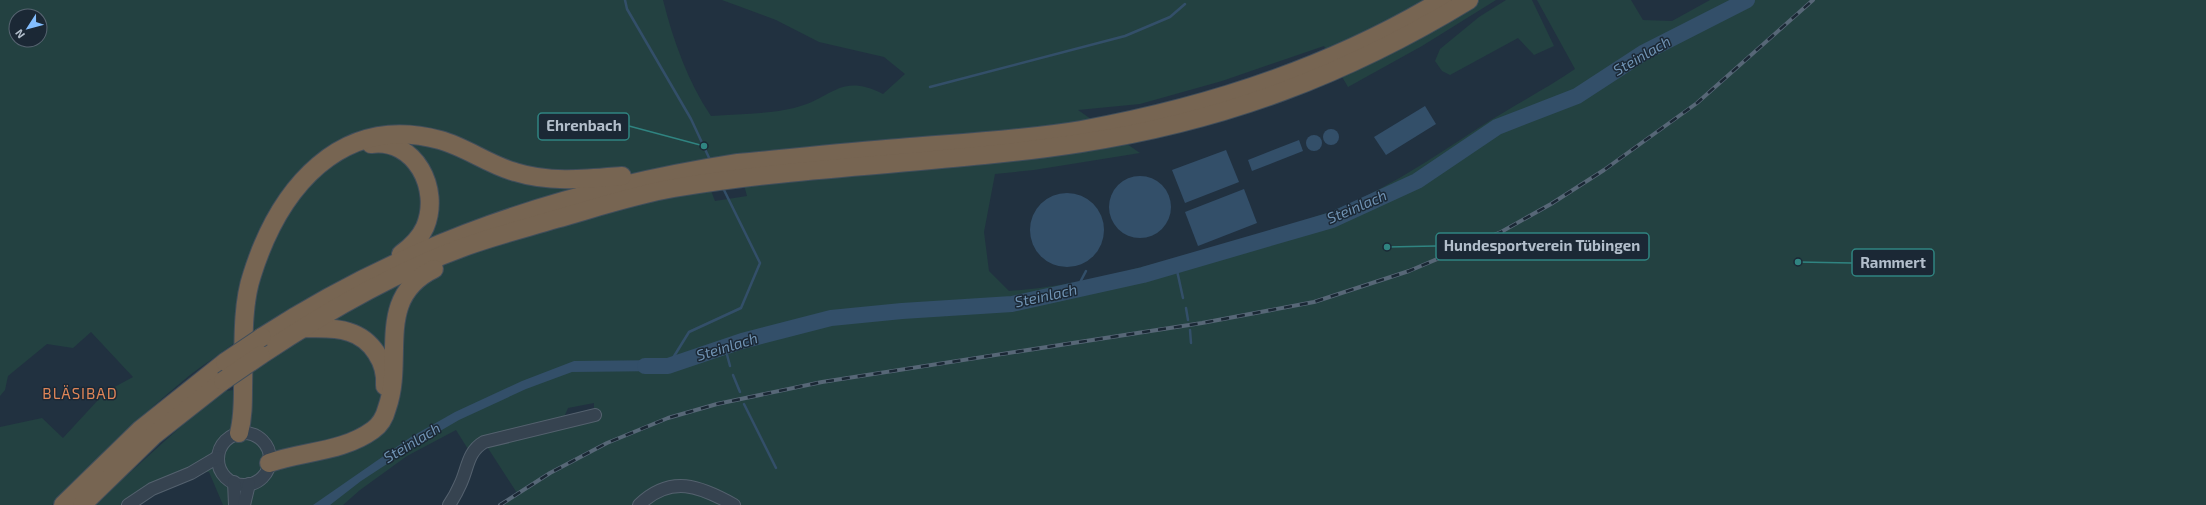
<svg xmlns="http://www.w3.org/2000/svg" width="2206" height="505" font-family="'Exo 2',sans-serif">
  <rect width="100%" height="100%" fill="#213140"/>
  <!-- green -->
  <g fill="#234141" fill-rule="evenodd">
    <path d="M 0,0 L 663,0 C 673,40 688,82 711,116 C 737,114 770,114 794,108 C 833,99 839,72 883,94 L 905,74 L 884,57 L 819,42 L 776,20 L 722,0 L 1496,0 L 1422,46 L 1348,87 L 1324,46 L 1222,81 L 1140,104 L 1078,110 L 1140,153 L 1034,170 L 995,174 L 984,232 L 989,271 L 1009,291 C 1070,287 1128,271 1187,255 C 1235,241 1285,228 1332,211 C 1386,190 1432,158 1480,127 C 1511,107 1544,90 1575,69 L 1537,0 L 1631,0 L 1643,20 L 1672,21 L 1710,0 L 2206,0 L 2206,505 L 500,505 L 517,493 L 484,442 L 471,454 L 456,430 L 407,456 L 360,490 L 343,505 L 223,505 L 209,472 L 191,473 L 128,505 L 94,505 L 187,421 L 225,391 L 234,390 L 233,344 C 217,357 199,367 184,380 C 137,419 94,461 52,505 L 0,505 L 0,427 L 42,418 L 63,438 L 98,400 L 109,390 L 133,377 L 91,332 L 73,348 L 47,344 L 8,376 L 5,390 L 0,396 ZM 16,16 L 40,16 L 40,40 L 16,40 ZM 738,163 L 747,196 L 715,201 L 701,165 ZM 594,403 L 594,415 L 562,422 L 568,408 Z"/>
    <path d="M 1506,0 L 1532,0 L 1554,46 L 1534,55 L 1518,38 L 1450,75 L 1442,71 L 1435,61 L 1440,49 L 1479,17 Z"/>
  </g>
  <!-- water -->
  <g fill="#334f69">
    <path d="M 1425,106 L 1436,124 L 1386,155 L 1374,137 Z"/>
    <circle cx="1331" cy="137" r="8"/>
    <circle cx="1314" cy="143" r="8"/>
    <path d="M 1299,140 L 1303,151 L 1252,171 L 1248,160 Z"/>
    <path d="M 1226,150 L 1239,182 L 1185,203 L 1172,170 Z"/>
    <circle cx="1140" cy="207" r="31"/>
    <path d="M 1244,189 L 1257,223 L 1198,246 L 1185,212 Z"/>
    <circle cx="1067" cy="230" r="37"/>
    <path d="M 668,360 L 666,371 L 572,372 L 526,389 L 459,420 L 416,445 L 361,481 L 330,505 L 313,505 L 411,437 L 455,412 L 522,381 L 574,361 Z"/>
  </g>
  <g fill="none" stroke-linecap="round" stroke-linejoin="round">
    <!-- stream -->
    <g stroke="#334f69" stroke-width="2.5">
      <path d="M 625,0 L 627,9 L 691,119 L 711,162"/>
      <path d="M 930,87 L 1125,36 L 1170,17 L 1185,4"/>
      <path d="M 1176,266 L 1183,298"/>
      <path d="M 1076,290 L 1086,271"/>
      <path d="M 1186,308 L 1188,320"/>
      <path d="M 1190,330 L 1191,343"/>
      <path d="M 725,347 L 730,366"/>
      <path d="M 668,366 L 689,332 L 741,308 L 760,263 L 723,188"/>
      <path d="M 733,375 L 740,392"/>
      <path d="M 744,404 L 776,468"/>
    </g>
    <!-- river -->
    <path stroke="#334f69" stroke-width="16" d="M 645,366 L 668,366 L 742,341 L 831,318 L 902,311 L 1012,304 L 1143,275 L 1332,220 L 1417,181 L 1497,127 L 1577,96 L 1643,53 L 1747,0"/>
    <defs>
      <g id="minor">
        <circle cx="244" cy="459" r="26"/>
        <path d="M 234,482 L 235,505"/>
        <path d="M 128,505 L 152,489 L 191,473 L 218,457"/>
        <path d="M 244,505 L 249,484"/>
        <path d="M 449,505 C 453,499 457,492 460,485 C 468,469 467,452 484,442 L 595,415"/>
        <path d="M 639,505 C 671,474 700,486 734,505"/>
      </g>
      <g id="highway">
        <path d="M 371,144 C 415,138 441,189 425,227 C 420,238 411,247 401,254"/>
        <path d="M 303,328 C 318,329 334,327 349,332 C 372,339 387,363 385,386"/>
        <path d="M 262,337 C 409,242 565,190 738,163 C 791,158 845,152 899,148 C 958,143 1022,140 1081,130 C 1208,107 1331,67 1442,0"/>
        <path d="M 261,355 C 324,313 392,273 464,247 C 494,236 526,228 556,219 C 595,208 634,195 674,188 C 809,165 946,164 1081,143 C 1224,121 1346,75 1469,0"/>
        <path d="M 239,433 C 243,418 243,403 243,388 C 244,354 241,307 252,275 C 279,189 340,113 440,140 C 466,147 489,165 515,172 C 550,183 586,179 622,176"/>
        <path d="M 269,463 C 303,451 343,452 373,430 C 380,425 385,416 387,408 C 405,358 374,298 434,269"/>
        <path d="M 63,505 L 141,429 L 225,362"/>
        <path d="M 82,505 L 153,436 L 223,381"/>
      </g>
    </defs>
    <!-- minor casing -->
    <use href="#minor" stroke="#54616e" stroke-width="14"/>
    <!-- highway casing -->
    <use href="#highway" stroke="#414e5b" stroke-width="20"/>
    <!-- minor -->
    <use href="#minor" stroke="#364350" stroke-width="12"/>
    <!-- highway -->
    <use href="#highway" stroke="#776552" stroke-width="18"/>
    <defs>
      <path id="rail" d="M 500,505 L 550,473 L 607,443 L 668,418 L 717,404 L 822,382 L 1202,323 L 1314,302 L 1409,271 L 1501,232 L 1551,204 L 1604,170 L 1697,103 L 1813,0"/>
    </defs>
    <!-- rail casing -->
    <use href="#rail" stroke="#576777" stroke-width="4"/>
    <!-- rail -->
    <use href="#rail" stroke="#1b2835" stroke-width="2.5" stroke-dasharray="8" stroke-linecap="butt"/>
    <defs>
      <g id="highway-bridge">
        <path d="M 225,362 L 262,337"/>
        <path d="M 223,381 L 261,355"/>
      </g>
    </defs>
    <!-- highway-bridge casing -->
    <use href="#highway-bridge" stroke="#414e5b" stroke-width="20" stroke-linecap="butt"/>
    <!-- highway-bridge -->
    <use href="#highway-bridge" stroke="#776552" stroke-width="18"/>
  </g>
  <g text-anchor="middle" stroke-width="3" stroke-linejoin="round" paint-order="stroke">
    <!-- water labels -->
    <g font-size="15" font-style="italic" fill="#6f92b2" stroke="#1b2835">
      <text transform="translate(1642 56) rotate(-30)" y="5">Steinlach</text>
      <text transform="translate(1357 207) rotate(-23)" y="5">Steinlach</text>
      <text transform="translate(1046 296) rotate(-12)" y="5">Steinlach</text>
      <text transform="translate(727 347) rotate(-17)" y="5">Steinlach</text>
      <text transform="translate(412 443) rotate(-31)" y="5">Steinlach</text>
    </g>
    <!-- neighbourhood labels -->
    <g font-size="15" letter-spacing="1" fill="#e08658" stroke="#1b2835">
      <text x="80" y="399">BLÄSIBAD</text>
    </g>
  </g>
  <!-- callouts -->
  <path fill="none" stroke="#308481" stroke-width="1.5" d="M704 146L629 126M1387 247L1436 246M1798 262L1852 263"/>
  <g fill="#308481" stroke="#1b2835" stroke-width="1.5">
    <circle cx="704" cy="146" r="4"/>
    <circle cx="1387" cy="247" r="4"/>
    <circle cx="1798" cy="262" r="4"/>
  </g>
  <g fill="#1b2835" stroke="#308481" stroke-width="1.5">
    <rect x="538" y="113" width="91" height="27" rx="4"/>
    <rect x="1436" y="233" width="213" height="27" rx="4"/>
    <rect x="1852" y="249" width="82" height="27" rx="4"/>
  </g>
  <g font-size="15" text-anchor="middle" font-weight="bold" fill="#b2becb">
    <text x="584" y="131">Ehrenbach</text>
    <text x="1542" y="251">Hundesportverein Tübingen</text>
    <text x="1893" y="268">Rammert</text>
  </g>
  <!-- north arrow -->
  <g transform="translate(28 28) rotate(234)"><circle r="19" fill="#1b2835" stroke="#576471"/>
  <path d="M0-3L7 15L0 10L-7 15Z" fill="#83beff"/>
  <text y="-6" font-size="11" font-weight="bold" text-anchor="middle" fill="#b2becb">N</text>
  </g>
</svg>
